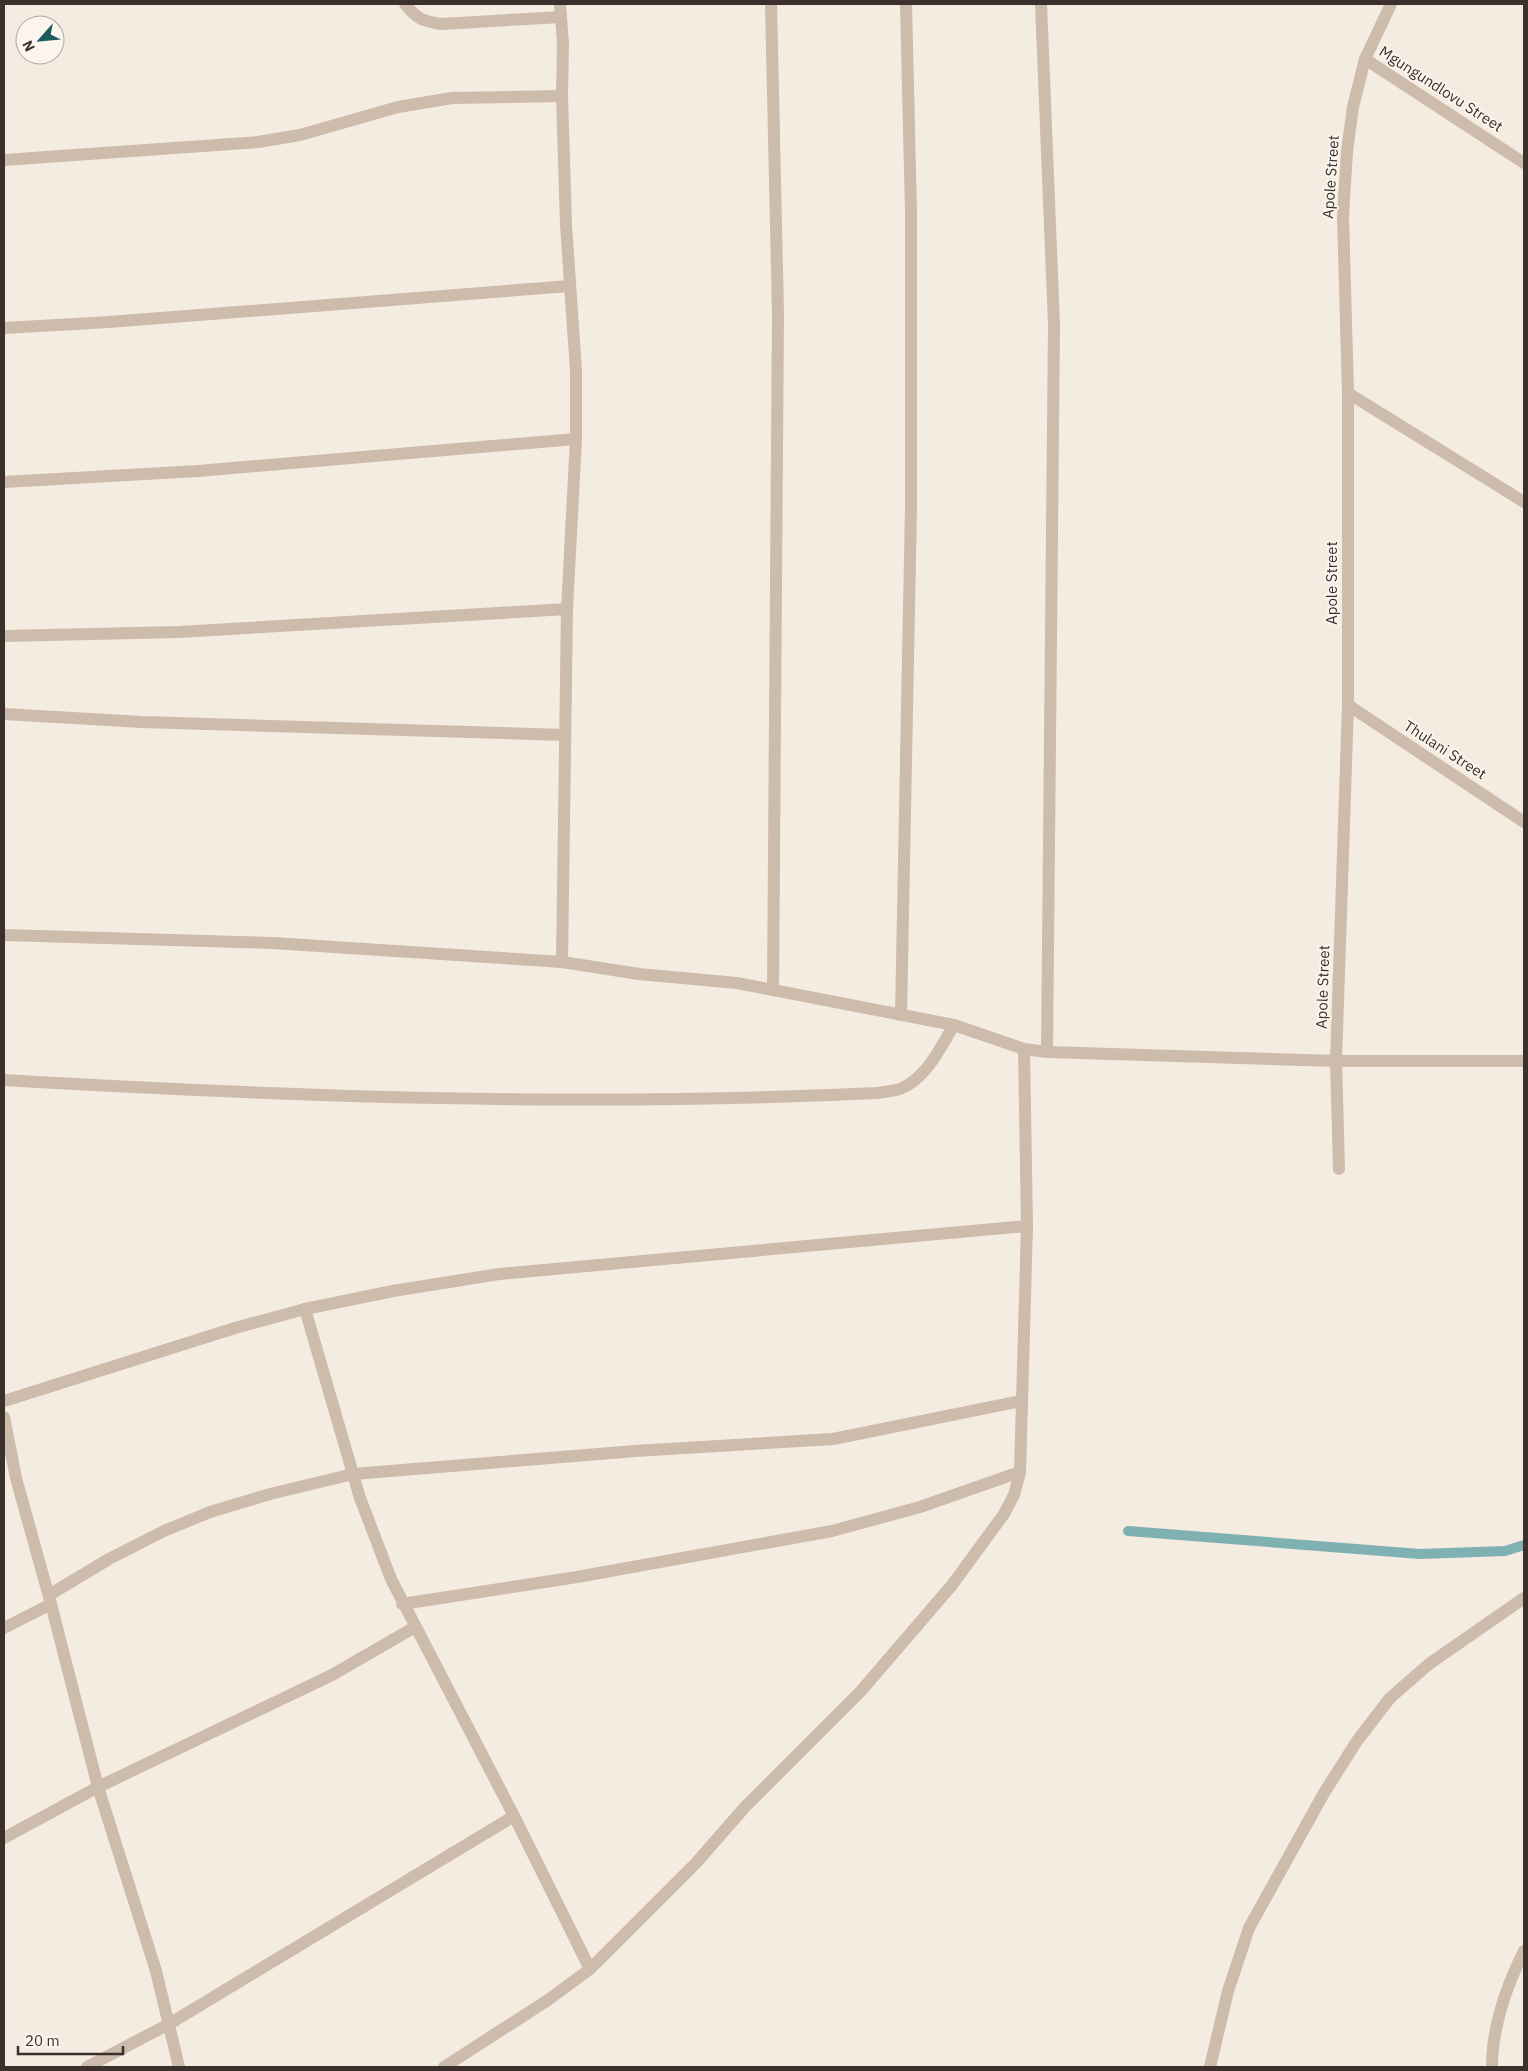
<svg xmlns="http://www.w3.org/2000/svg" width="1528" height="2071" font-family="'IBM Plex Sans',sans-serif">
  <rect width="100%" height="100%" fill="#f4ebe1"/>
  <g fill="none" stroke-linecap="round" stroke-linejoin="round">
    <!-- stream -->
    <path stroke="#7fb0b2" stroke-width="10" d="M 1128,1531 L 1420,1554 L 1505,1551 L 1524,1545"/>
    <!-- minor -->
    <g stroke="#cdbbac" stroke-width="12">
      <path d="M 405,4 C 417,19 422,21 441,24 L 561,17"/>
      <path d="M 560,4 L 563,44 L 562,96 L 566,225 L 576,371 L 576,439 L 567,609 L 562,962"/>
      <path d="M 771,4 L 778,314 L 773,990"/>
      <path d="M 1041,4 L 1054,324 L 1047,1052"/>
      <path d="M 1365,59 L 1524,163"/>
      <path d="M 4,160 L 258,142 L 300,135 L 398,107 L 452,98 L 562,96"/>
      <path d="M 4,328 L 109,322 L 570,286"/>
      <path d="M 1348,393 L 1524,502"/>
      <path d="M 4,482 L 198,471 L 576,439"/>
      <path d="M 4,636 L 179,632 L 567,609"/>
      <path d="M 1348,705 L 1524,822"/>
      <path d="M 4,714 L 142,722 L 565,735"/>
      <path d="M 4,935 L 273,943 L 562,962 L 639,974 L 737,983 L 954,1025 L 1024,1049 L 1047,1052 L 1336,1061 L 1524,1061"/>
      <path d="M 901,1015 L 911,507 L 911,211 L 906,4"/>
      <path d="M 4,1080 C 294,1097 586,1107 877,1093 C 884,1092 893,1091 900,1089 C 927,1078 940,1048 954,1025"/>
      <path d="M 1339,1169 L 1336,1061 L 1348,705 L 1348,393 L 1343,216 L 1347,151 L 1353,107 L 1365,59 L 1391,4"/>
      <path d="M 305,1309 L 360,1498 L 391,1579 L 514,1816 L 590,1969"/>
      <path d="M 4,1401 L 235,1328 L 305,1309 L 393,1291 L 499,1274 L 1027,1226"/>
      <path d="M 4,1417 L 16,1478 L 51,1604 L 98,1787 L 156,1971 L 179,2067"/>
      <path d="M 49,1595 L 109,1559 L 164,1531 L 210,1512 L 270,1494 L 353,1474 L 635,1451 L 833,1439 L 1021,1401"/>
      <path d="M 402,1604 L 577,1577 L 832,1531 L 920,1507 L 1020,1472"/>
      <path d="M 4,1628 L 51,1604"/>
      <path d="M 4,1838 L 98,1787 L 332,1675 L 415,1627"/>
      <path d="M 87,2067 L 169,2024 L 514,1816"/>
      <path d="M 444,2067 L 548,2000 L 590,1969 L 696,1863 L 745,1807 L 861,1691 L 952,1585 L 1004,1514 L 1014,1495 L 1020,1472 L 1027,1226 L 1024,1049"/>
      <path d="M 1210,2067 L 1228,1991 L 1249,1928 L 1324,1793 L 1357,1741 L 1390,1698 L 1429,1664 L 1524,1598"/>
      <path d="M 1492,2067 C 1492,2027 1506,1987 1524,1951"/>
    </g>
  </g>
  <g text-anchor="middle" stroke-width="4" stroke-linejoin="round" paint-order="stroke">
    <!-- street labels -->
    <g font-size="15" fill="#3b302b" stroke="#fbf5ee">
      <text transform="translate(1441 89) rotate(33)" y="5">Mgungundlovu Street</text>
      <text transform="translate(1331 177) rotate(-86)" y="5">Apole Street</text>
      <text transform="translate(1332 583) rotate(-90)" y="5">Apole Street</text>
      <text transform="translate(1445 750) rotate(33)" y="5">Thulani Street</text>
      <text transform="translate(1323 987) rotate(-88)" y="5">Apole Street</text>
    </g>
  </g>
  <!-- border -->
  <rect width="1528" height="2071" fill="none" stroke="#3b302b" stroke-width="10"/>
  <!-- north arrow -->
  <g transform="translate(40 40) rotate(243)"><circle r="24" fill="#fbf5ee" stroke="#aea6a0"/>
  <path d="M0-4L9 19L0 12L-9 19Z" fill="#1f5a5e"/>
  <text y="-8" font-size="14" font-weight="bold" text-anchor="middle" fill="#3b302b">N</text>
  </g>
  <!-- scale -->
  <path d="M18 2046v8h105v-8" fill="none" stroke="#3b302b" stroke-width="2.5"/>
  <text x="25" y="2046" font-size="15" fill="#3b302b" stroke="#fbf5ee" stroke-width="4" paint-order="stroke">20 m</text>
</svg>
